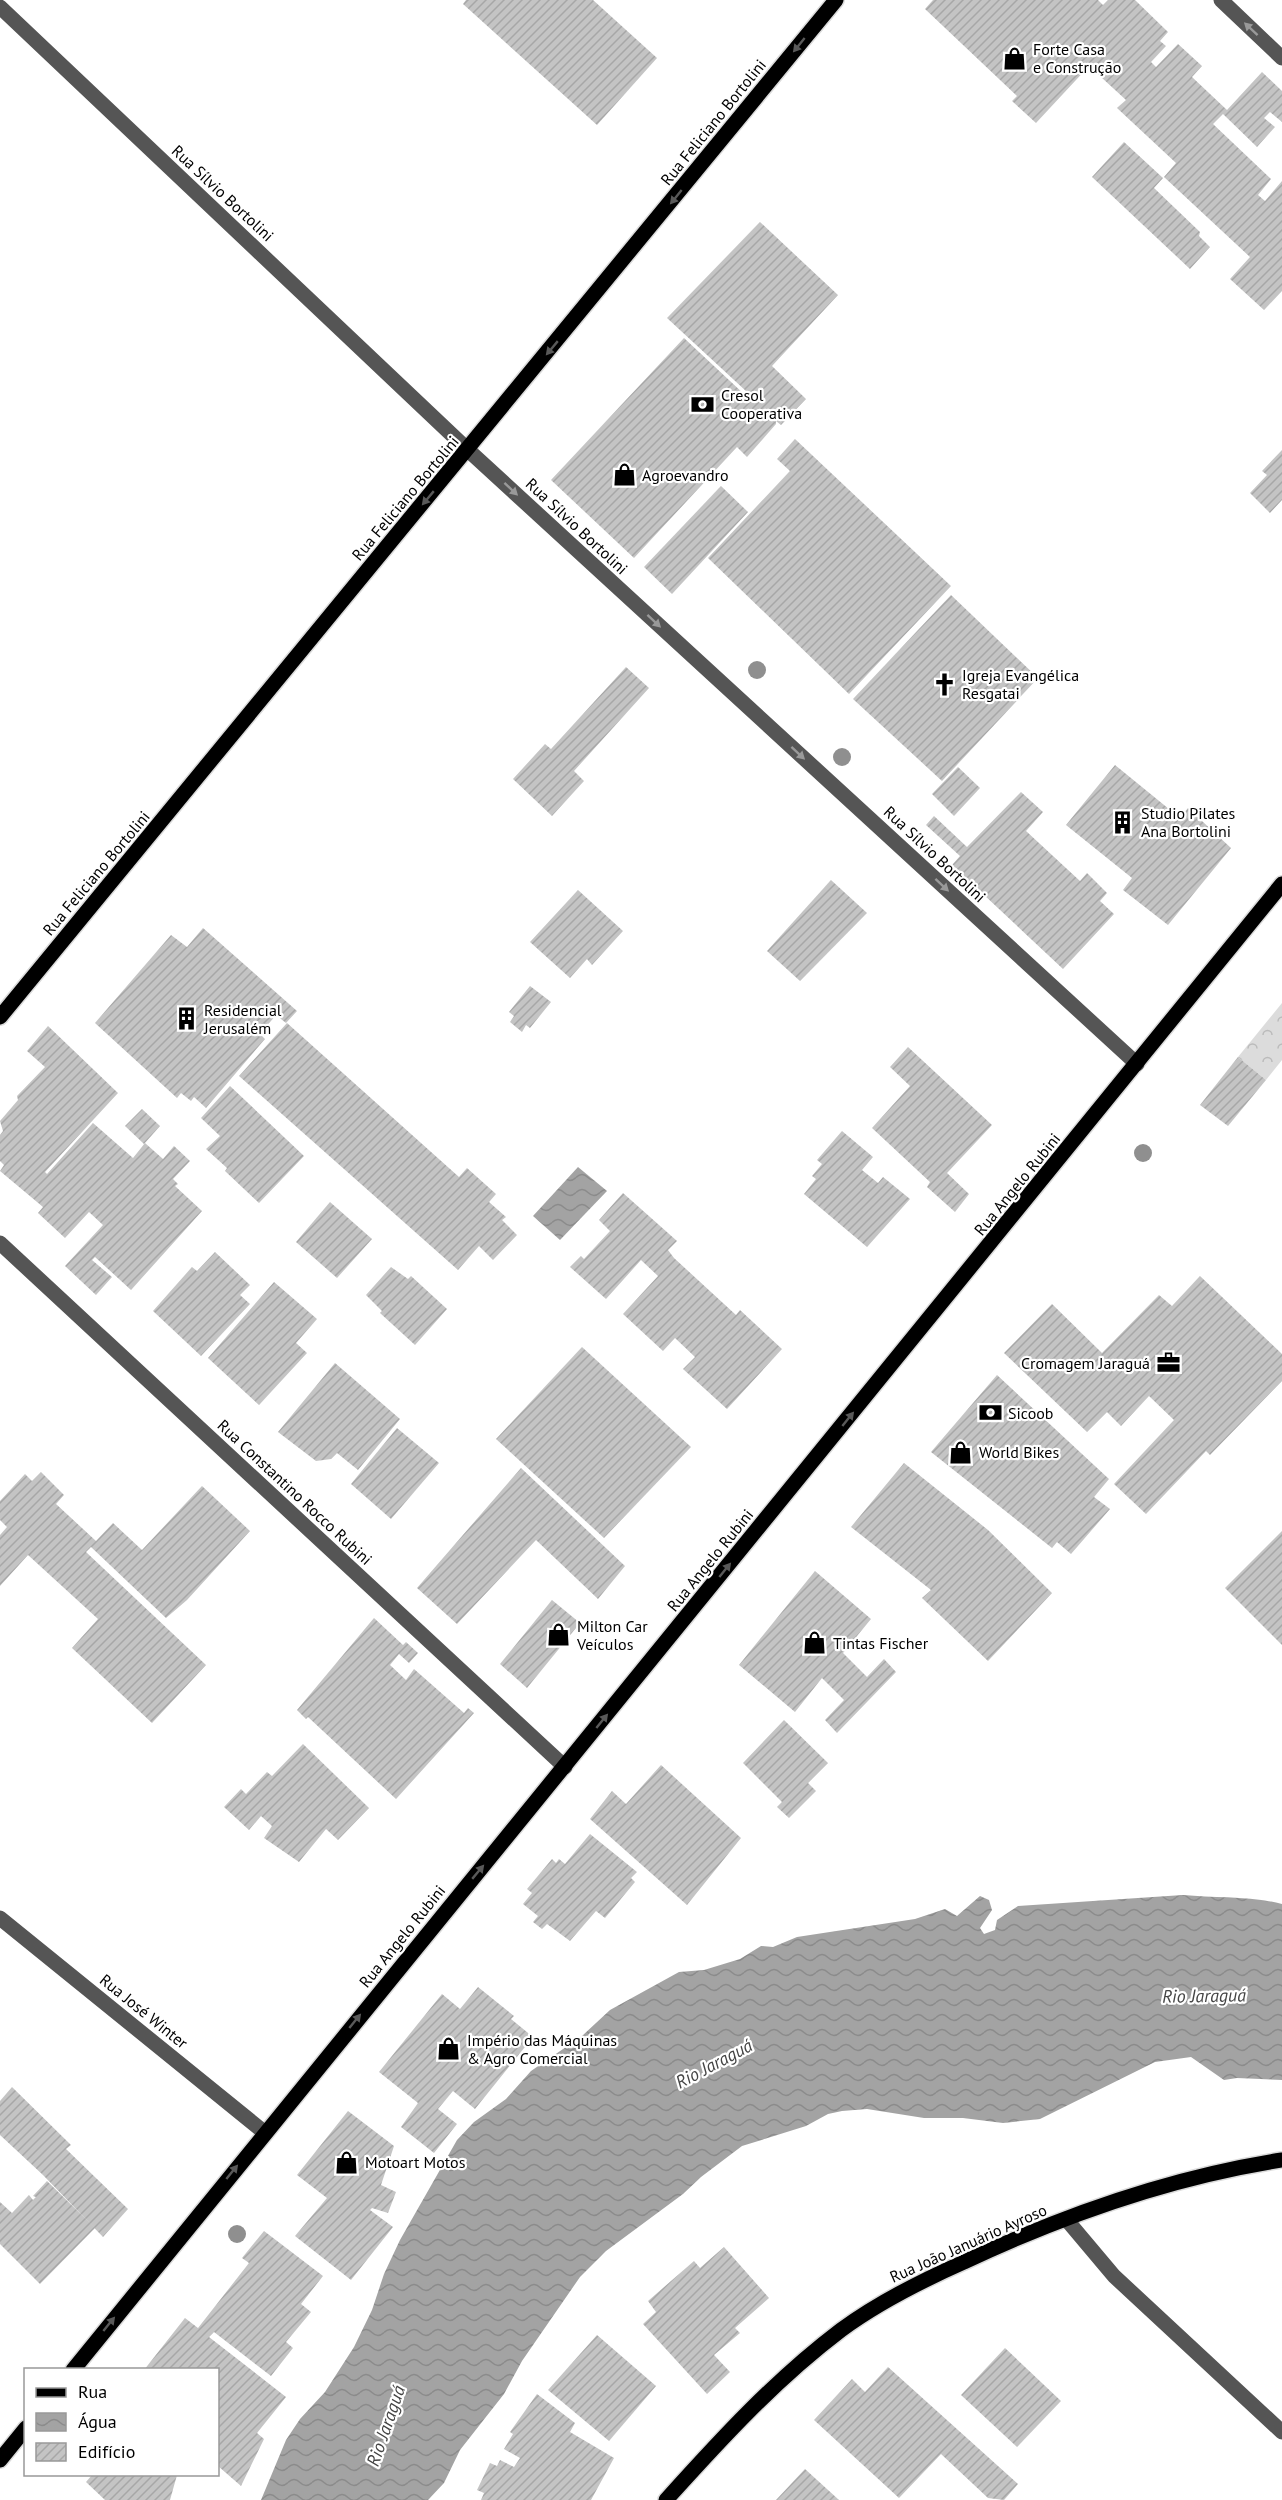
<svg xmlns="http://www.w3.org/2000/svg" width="1282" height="2500" font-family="'PT Sans',sans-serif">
  <defs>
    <pattern id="park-crowns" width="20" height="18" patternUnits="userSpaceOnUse" patternTransform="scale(1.5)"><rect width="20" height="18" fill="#dcdcdc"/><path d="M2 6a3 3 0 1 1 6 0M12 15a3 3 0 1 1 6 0" fill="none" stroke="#bbb"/></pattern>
    <pattern id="water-waves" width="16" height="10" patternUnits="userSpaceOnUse" patternTransform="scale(1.5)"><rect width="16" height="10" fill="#a3a3a3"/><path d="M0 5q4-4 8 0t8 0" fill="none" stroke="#8b8b8b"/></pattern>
    <pattern id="building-hatch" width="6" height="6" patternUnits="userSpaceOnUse" patternTransform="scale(1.5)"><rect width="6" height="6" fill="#c4c4c4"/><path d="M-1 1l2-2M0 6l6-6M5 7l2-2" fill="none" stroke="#a7a7a7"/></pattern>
  </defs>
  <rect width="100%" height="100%" fill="#fff"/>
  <!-- park -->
  <path fill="url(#park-crowns)" d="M 1282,1003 L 1282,1060 L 1266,1080 L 1238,1057 Z"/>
  <!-- water -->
  <g fill="url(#water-waves)">
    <path d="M 578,1167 L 607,1191 L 560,1240 L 533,1216 Z"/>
    <path d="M 1183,1895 C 1215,1898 1252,1896 1282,1904 L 1282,2080 L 1237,2078 L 1224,2080 L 1191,2057 L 1155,2062 L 1040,2119 L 1003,2123 L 963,2118 L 924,2118 L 867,2109 L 842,2111 L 828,2114 L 806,2126 L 742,2146 L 701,2177 L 683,2194 L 606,2251 L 580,2277 L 522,2361 L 504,2394 L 460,2450 L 444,2483 L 428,2500 L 261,2500 L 286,2440 L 300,2419 L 325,2392 L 354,2347 L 372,2310 L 384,2274 L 400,2240 L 457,2140 L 474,2122 L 506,2099 L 531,2071 L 582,2036 L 610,2010 L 679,1972 L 704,1970 L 740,1959 L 761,1946 L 773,1947 L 797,1937 L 915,1919 L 945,1909 L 957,1916 L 980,1896 L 989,1900 L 992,1910 L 980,1928 L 984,1934 L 995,1930 L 997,1920 L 1018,1906 Z"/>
  </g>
  <!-- building -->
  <g fill="url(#building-hatch)">
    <path d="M 466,0 L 593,0 L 657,58 L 597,125 L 463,4 Z"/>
    <path d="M 933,0 L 1098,0 L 1103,5 L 1108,0 L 1135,0 L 1168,32 L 1160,41 L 1166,46 L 1151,62 L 1156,67 L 1178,44 L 1202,66 L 1192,77 L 1227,110 L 1262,72 L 1282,91 L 1282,122 L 1270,112 L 1264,118 L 1275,127 L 1257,147 L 1223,114 L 1213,124 L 1271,179 L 1258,195 L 1265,201 L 1282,181 L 1282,291 L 1264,310 L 1230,279 L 1250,257 L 1164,177 L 1176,163 L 1117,108 L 1126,100 L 1089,66 L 1036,123 L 1012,101 L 1017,96 L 925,9 Z"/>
    <path d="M 1124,142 L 1163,178 L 1154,188 L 1200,232 L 1199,236 L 1210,247 L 1190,269 L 1092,177 Z"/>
    <path d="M 760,222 L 838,295 L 772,366 L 806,399 L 781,425 L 776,421 L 776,424 L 747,457 L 737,447 L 634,558 L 551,480 L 684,338 L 745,395 L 747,392 L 667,318 Z"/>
    <path d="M 795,439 L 951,586 L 849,694 L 708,558 L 790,471 L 777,459 Z"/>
    <path d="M 1282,450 L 1282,500 L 1270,513 L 1250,493 L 1267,475 L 1262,471 Z"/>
    <path d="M 721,486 L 748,512 L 672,594 L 644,567 Z"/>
    <path d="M 951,595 L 1038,678 L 942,781 L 853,699 Z"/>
    <path d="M 626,667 L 649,688 L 574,771 L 584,781 L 552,816 L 513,779 L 545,744 L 551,749 Z"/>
    <path d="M 1115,765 L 1180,818 L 1188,808 L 1231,848 L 1168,925 L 1123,890 L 1132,878 L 1066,825 Z"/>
    <path d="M 958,767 L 980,788 L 954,816 L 932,794 Z"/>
    <path d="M 1021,792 L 1043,812 L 1026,831 L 1080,881 L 1087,873 L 1107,893 L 1100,901 L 1114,914 L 1063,969 L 952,865 L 960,856 L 926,825 L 934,816 L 967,847 Z"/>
    <path d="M 831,880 L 867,913 L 800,981 L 767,951 Z"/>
    <path d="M 578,890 L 623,931 L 592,965 L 587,959 L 570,978 L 530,942 Z"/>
    <path d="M 203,928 L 297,1011 L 286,1023 L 276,1015 L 260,1034 L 265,1039 L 206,1108 L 194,1097 L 191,1101 L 181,1093 L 177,1098 L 95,1023 L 171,935 L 187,947 Z"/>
    <path d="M 530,986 L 551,1002 L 530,1028 L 526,1025 L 522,1032 L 510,1022 L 514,1016 L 509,1012 Z"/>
    <path d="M 287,1023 L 459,1177 L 467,1168 L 496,1194 L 489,1202 L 506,1217 L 502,1220 L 517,1235 L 493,1260 L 479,1246 L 458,1270 L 239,1076 Z"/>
    <path d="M 48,1026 L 118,1093 L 45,1172 L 47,1174 L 93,1123 L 133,1158 L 145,1143 L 163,1159 L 174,1146 L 190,1161 L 173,1179 L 178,1184 L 175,1186 L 202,1211 L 131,1290 L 95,1257 L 92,1260 L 112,1277 L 96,1295 L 65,1266 L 103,1225 L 89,1212 L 65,1238 L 38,1213 L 43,1207 L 0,1171 L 4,1165 L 0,1161 L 0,1135 L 3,1131 L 0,1121 L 18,1100 L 17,1096 L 45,1067 L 27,1051 Z"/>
    <path d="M 908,1047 L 992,1125 L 947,1173 L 969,1194 L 955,1212 L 927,1187 L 930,1182 L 872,1128 L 910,1086 L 890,1067 Z"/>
    <path d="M 1238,1057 L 1266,1080 L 1228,1126 L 1200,1105 Z"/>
    <path d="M 230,1086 L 304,1156 L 259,1203 L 225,1171 L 227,1168 L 206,1149 L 220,1136 L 201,1118 Z"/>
    <path d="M 142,1109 L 160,1126 L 144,1144 L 125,1126 Z"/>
    <path d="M 842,1131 L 873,1157 L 862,1170 L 878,1183 L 883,1177 L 910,1199 L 867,1247 L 804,1194 L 816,1179 L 812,1176 L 822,1164 L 817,1160 Z"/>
    <path d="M 623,1193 L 677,1241 L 668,1250 L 674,1258 L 736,1315 L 740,1310 L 782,1349 L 727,1409 L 683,1369 L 695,1357 L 675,1338 L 663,1351 L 623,1314 L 658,1276 L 641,1260 L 606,1299 L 570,1267 L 581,1256 L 584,1259 L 610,1231 L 599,1220 Z"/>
    <path d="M 330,1202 L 372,1239 L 337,1278 L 296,1242 Z"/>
    <path d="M 215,1252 L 250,1285 L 240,1295 L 250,1304 L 201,1356 L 153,1311 L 192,1267 L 197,1271 Z"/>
    <path d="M 391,1267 L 408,1279 L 411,1276 L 447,1309 L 415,1345 L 380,1313 L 382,1311 L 366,1295 Z"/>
    <path d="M 1200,1276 L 1282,1354 L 1282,1381 L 1210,1455 L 1206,1451 L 1146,1514 L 1114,1484 L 1174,1420 L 1149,1396 L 1121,1426 L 1107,1412 L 1087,1432 L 1004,1353 L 1052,1304 L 1102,1353 L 1159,1295 L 1172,1306 Z"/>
    <path d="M 274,1282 L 317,1319 L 296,1343 L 307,1353 L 259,1405 L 208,1358 Z"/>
    <path d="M 582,1347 L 691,1447 L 604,1538 L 496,1439 Z"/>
    <path d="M 335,1363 L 400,1419 L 358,1470 L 337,1453 L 331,1459 L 316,1461 L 278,1432 Z"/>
    <path d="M 997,1375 L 1109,1479 L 1094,1497 L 1110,1509 L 1071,1554 L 1057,1542 L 1052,1548 L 931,1452 Z"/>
    <path d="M 397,1428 L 439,1463 L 391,1519 L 351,1484 Z"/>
    <path d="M 904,1463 L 988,1530 L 1052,1593 L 988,1661 L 922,1598 L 931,1590 L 851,1527 Z"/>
    <path d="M 521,1468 L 625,1566 L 598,1599 L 536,1540 L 457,1624 L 417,1588 Z"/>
    <path d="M 41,1472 L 64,1495 L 56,1504 L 96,1541 L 113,1523 L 142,1550 L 202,1486 L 250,1531 L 187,1600 L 166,1618 L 91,1547 L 86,1552 L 206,1665 L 152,1723 L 72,1648 L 98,1619 L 28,1555 L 0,1586 L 0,1535 L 7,1527 L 0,1520 L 0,1501 L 25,1474 L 32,1481 Z"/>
    <path d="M 1282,1531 L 1282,1645 L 1225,1588 Z"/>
    <path d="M 815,1571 L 871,1619 L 843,1653 L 867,1677 L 884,1659 L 896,1672 L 837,1733 L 825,1720 L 844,1700 L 822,1678 L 795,1712 L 739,1665 Z"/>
    <path d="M 552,1600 L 580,1623 L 527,1688 L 500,1664 Z"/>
    <path d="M 374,1618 L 403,1645 L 406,1642 L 418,1653 L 409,1663 L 399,1654 L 390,1665 L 406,1680 L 414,1669 L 464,1713 L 468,1708 L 474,1713 L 396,1799 L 308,1717 L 306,1719 L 297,1710 Z"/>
    <path d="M 784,1720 L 828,1763 L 808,1783 L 816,1791 L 789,1818 L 777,1807 L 782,1802 L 743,1763 Z"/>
    <path d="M 303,1744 L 369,1808 L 338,1840 L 326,1829 L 299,1862 L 264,1838 L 272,1826 L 261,1816 L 249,1830 L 224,1807 L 241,1789 L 246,1794 L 267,1772 L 272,1776 Z"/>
    <path d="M 661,1765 L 741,1838 L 687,1905 L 590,1819 L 612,1791 L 626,1804 Z"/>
    <path d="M 590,1834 L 637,1872 L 631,1878 L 635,1882 L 605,1918 L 596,1911 L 570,1941 L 547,1924 L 542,1929 L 533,1922 L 538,1916 L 523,1904 L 532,1893 L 527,1889 L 552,1859 L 556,1863 L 559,1859 L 565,1864 Z"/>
    <path d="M 478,1987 L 514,2016 L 511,2019 L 533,2037 L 475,2109 L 453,2091 L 438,2109 L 457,2124 L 434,2153 L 401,2127 L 418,2103 L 379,2072 L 442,1994 L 460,2009 Z"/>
    <path d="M 12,2087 L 71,2145 L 66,2149 L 128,2209 L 103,2237 L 43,2175 L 0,2135 L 0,2101 Z"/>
    <path d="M 348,2111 L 394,2146 L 381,2185 L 396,2192 L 388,2213 L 372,2208 L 370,2210 L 393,2227 L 351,2280 L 295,2236 L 327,2198 L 297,2175 Z"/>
    <path d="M 47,2181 L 95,2228 L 40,2284 L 0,2244 L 0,2202 L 12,2213 L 29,2195 L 33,2200 L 36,2197 L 33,2196 Z"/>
    <path d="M 264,2231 L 323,2276 L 301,2304 L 311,2312 L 286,2342 L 293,2348 L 271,2376 L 214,2332 L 209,2337 L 286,2397 L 257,2433 L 264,2439 L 241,2486 L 218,2466 L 218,2370 L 144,2370 L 185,2318 L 198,2328 L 249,2263 L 242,2258 Z"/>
    <path d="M 724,2247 L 769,2298 L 735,2328 L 740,2333 L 714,2355 L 730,2372 L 707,2394 L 643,2324 L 656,2312 L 648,2301 L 694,2261 L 700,2268 Z"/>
    <path d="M 597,2335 L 656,2386 L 609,2441 L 548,2390 Z"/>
    <path d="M 1005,2348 L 1061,2401 L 1017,2447 L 961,2395 Z"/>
    <path d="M 888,2367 L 1018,2484 L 1004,2500 L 988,2498 L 941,2454 L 899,2498 L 814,2420 L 852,2379 L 865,2392 Z"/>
    <path d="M 537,2394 L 575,2423 L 570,2432 L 614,2458 L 591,2500 L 481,2500 L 484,2493 L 477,2490 L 490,2463 L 497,2466 L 500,2460 L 514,2467 L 520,2458 L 504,2449 L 513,2434 L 510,2432 Z"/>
    <path d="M 805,2469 L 839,2500 L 776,2500 Z"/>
    <path d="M 92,2475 L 177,2475 L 170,2500 L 105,2500 L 86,2482 Z"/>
  </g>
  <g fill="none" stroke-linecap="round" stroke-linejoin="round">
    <defs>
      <g id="major">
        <path d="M 0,1017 L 836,0"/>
        <path d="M 73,2370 L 1282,884"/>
        <path d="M 0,2460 L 26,2428"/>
        <path d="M 666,2500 C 721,2439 775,2380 841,2330 C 879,2302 921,2281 964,2262 C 1064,2215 1172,2177 1282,2160"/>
      </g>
    </defs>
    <!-- major casing -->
    <use href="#major" stroke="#dbdbdb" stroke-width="18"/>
    <!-- minor -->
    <g stroke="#555" stroke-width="15">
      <path d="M 1221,0 L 1282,58"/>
      <path d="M 0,7 L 468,450 L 1137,1064"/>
      <path d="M 0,1243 L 565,1767"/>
      <path d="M 0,1918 L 264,2132"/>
      <path d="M 1066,2219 L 1114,2276 L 1282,2432"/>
    </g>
    <!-- major -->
    <use href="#major" stroke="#000" stroke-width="15"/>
  </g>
  <!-- trees -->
  <g fill="#8f8f8f">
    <circle cx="757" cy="670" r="9"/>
    <circle cx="842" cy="757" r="9"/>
    <circle cx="1143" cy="1153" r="9"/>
    <circle cx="237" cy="2234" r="9"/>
  </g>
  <!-- one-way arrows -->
  <defs><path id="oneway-solid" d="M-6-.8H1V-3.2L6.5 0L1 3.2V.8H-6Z" transform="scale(1.5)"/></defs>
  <g fill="#999">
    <use href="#oneway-solid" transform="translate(1251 29) rotate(-137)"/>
    <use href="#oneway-solid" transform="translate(511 489) rotate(43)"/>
    <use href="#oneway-solid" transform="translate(654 621) rotate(43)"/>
    <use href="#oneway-solid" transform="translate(798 753) rotate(43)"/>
    <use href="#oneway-solid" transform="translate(942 885) rotate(43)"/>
  </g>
  <g fill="#595959">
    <use href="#oneway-solid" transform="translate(799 45) rotate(129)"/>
    <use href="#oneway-solid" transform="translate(676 197) rotate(129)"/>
    <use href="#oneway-solid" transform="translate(552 348) rotate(130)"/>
    <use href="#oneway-solid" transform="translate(428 498) rotate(130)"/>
    <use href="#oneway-solid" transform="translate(848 1419) rotate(-51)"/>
    <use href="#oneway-solid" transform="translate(725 1570) rotate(-51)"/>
    <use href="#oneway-solid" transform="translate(602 1721) rotate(-51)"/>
    <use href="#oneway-solid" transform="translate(478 1872) rotate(-50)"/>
    <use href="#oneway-solid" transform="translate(355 2021) rotate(-51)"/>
    <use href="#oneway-solid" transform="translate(232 2172) rotate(-51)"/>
    <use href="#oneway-solid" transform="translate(109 2324) rotate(-51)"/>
  </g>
  <!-- icons -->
  <defs>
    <symbol id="shop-bare" viewBox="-9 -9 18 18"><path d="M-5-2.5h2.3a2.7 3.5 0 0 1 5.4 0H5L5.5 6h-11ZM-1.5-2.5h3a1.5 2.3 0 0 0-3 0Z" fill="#000" stroke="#fff" stroke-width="2.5" paint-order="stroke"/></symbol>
    <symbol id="bank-bare" viewBox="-9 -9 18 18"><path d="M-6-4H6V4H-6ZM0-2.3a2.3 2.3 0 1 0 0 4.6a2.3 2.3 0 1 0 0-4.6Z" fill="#000" stroke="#fff" stroke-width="2.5" paint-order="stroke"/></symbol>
    <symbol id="church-bare" viewBox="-9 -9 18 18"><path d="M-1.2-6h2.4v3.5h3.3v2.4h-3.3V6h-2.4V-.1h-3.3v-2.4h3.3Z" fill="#000" stroke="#fff" stroke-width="2.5" paint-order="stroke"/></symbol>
    <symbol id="building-bare" viewBox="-9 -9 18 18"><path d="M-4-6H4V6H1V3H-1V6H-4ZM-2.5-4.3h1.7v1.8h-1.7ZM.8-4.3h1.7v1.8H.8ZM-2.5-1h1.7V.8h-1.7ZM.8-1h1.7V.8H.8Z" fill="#000" stroke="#fff" stroke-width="2.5" paint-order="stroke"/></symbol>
    <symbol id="office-bare" viewBox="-9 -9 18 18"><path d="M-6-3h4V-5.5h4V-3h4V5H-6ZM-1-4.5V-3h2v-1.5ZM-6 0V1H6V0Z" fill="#000" stroke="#fff" stroke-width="2.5" paint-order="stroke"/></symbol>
  </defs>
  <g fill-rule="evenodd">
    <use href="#shop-bare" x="998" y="42" width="33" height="33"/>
    <use href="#bank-bare" x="686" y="388" width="33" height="33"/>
    <use href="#shop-bare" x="608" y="458" width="33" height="33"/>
    <use href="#church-bare" x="928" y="668" width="33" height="33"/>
    <use href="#building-bare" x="1106" y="806" width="33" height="33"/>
    <use href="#building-bare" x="170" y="1002" width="33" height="33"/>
    <use href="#office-bare" x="1152" y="1346" width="33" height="33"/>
    <use href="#bank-bare" x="974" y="1396" width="33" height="33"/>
    <use href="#shop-bare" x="944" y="1436" width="33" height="33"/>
    <use href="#shop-bare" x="542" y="1618" width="33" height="33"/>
    <use href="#shop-bare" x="798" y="1626" width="33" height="33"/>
    <use href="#shop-bare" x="432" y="2032" width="33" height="33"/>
    <use href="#shop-bare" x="330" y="2146" width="33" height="33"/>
  </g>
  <g text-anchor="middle" stroke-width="4.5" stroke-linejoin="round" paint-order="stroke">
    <!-- poi labels -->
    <g font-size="16" fill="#000" stroke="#fff" text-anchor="start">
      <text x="1033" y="55">Forte Casa<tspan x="1033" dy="18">e Construção</tspan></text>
      <text x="721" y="401">Cresol<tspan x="721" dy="18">Cooperativa</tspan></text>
      <text x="642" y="481">Agroevandro</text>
      <text x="962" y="681">Igreja Evangélica<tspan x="962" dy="18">Resgatai</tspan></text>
      <text x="1141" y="819">Studio Pilates<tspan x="1141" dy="18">Ana Bortolini</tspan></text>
      <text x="204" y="1016">Residencial<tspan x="204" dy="18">Jerusalém</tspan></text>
      <text x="1150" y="1369" text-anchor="end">Cromagem Jaraguá</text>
      <text x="1008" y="1419">Sicoob</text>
      <text x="979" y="1458">World Bikes</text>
      <text x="577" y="1632">Milton Car<tspan x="577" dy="18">Veículos</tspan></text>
      <text x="833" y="1649">Tintas Fischer</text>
      <text x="467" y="2046">Império das Máquinas<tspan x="467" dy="18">&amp; Agro Comercial</tspan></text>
      <text x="365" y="2168">Motoart Motos</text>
    </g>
    <!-- street labels -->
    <g font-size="16" fill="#000" stroke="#fff">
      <text transform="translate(713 122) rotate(-51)" y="6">Rua Feliciano Bortolini</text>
      <text transform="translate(223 193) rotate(43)" y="6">Rua Sílvio Bortolini</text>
      <text transform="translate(405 498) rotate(-50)" y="6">Rua Feliciano Bortolini</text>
      <text transform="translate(577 526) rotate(43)" y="6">Rua Sílvio Bortolini</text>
      <text transform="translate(935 854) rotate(43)" y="6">Rua Sílvio Bortolini</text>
      <text transform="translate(96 873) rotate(-50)" y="6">Rua Feliciano Bortolini</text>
      <text transform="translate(1017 1184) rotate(-51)" y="6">Rua Angelo Rubini</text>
      <text transform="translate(295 1492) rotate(43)" y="6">Rua Constantino Rocco Rubini</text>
      <text transform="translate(710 1560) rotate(-51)" y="6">Rua Angelo Rubini</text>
      <text transform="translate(402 1936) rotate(-51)" y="6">Rua Angelo Rubini</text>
      <text transform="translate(144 2011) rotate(39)" y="6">Rua José Winter</text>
      <text transform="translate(968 2243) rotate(-24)" y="6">Rua João Januário Ayroso</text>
    </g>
    <!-- water labels -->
    <g font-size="18" font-style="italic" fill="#444" stroke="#fff">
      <text transform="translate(1204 1996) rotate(-1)" y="6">Rio Jaraguá</text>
      <text transform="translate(714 2064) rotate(-28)" y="6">Rio Jaraguá</text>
      <text transform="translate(386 2426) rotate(-71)" y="6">Rio Jaraguá</text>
    </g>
  </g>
  <!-- legend -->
  <rect x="24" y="2368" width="195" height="108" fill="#ffffff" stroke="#999999" stroke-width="1.5"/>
  <rect x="36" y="2388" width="30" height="9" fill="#000000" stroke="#999999" stroke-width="1.5"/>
  <text x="78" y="2398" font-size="18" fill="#000000">Rua</text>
  <rect x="36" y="2413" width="30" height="18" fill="url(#water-waves)" stroke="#999999" stroke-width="1.5"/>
  <text x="78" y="2428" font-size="18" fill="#000000">Água</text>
  <rect x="36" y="2443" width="30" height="18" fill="url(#building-hatch)" stroke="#999999" stroke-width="1.5"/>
  <text x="78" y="2458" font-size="18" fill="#000000">Edifício</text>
</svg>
